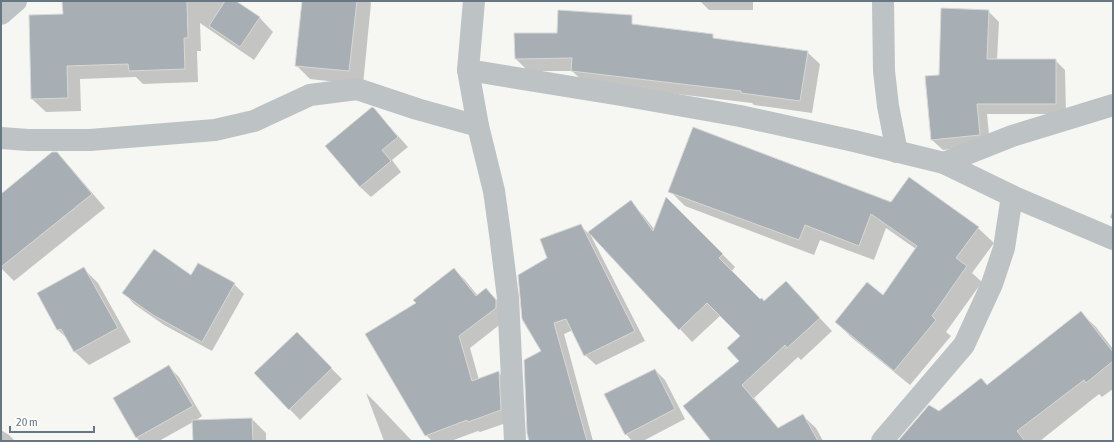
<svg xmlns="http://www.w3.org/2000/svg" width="1114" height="442" font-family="'Asap Condensed',sans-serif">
  <rect width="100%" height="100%" fill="#f6f6f3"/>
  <!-- shadow -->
  <g fill="#0003">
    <path d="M 63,1 L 234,1 L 260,18 L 273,32 L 254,60 L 200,23 L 201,51 L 197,51 L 198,82 L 143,84 L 136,77 L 80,79 L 81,111 L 46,112 L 32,99 L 64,15 Z"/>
    <path d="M 303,1 L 369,1 L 371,3 L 363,85 L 310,79 L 296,65 Z"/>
    <path d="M 700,1 L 753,1 L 753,10 L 709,10 Z"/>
    <path d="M 988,11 L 999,22 L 997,60 L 1055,60 L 1065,70 L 1066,114 L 987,114 L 990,145 L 943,150 L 932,140 Z"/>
    <path d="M 558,34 L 807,52 L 820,64 L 812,113 L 754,105 L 752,103 L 585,83 L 572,71 L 528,71 L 516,59 Z"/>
    <path d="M 374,109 L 408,147 L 392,160 L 401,172 L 371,197 L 360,187 Z"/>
    <path d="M 57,154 L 71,168 L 105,208 L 14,281 L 1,268 L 1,195 Z"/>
    <path d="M 909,179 L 978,228 L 994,243 L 972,273 L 982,282 L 946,332 L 951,336 L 910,385 L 851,337 L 836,322 L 883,296 L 916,249 L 886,228 L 874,260 L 820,240 L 814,255 L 685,206 L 670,191 L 892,203 Z"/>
    <path d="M 667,198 L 735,267 L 731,272 L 760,301 L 764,302 L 798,295 L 832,331 L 801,360 L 798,357 L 754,398 L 779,429 L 803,416 L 816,428 L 823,441 L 712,441 L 741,361 L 742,337 L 721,315 L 692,342 L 680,329 L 630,202 L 643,215 L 655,230 Z"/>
    <path d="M 1113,210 L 1113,220 L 1110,217 Z"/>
    <path d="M 580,225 L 588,233 L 589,232 L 645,341 L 596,365 L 585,355 L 573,330 L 564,334 L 593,441 L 530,441 L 543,351 L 548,258 Z"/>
    <path d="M 84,269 L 98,283 L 131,342 L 89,365 L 75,352 L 69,340 L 58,330 Z"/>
    <path d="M 454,269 L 465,280 L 478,296 L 486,289 L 497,300 L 507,319 L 470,348 L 479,380 L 499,373 L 510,384 L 512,421 L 480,432 L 478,431 L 451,441 L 432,441 L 426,435 L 417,304 Z"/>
    <path d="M 191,276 L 234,284 L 244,294 L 212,351 L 164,325 L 134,304 L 124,293 Z"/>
    <path d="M 1080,312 L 1096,327 L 1113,349 L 1113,389 L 1102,397 L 1099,394 L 1040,441 L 900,441 L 940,412 L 987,386 Z"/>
    <path d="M 297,334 L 342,379 L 300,420 L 255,373 Z"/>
    <path d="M 169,367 L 179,377 L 202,416 L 195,421 L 252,419 L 266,433 L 266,441 L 194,441 L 193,422 L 159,441 L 140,441 L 137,438 L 114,398 Z"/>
    <path d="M 655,370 L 665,380 L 685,419 L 643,441 L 632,441 L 626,434 Z"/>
    <path d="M 366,393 L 377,404 L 412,441 L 384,441 Z"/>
    <path d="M 1,430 L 9,435 L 15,441 L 1,441 Z"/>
  </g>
  <!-- building -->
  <g fill="#a7afb4" stroke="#d8d8d6">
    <path d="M 62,1 L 187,1 L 188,38 L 184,38 L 185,69 L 129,71 L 128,64 L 67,66 L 68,98 L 31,99 L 29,15 L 63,14 Z"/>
    <path d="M 225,1 L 236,1 L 260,17 L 240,47 L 209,26 Z"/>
    <path d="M 302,1 L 357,1 L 349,71 L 295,66 Z"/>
    <path d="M 941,8 L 989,10 L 987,59 L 1056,59 L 1056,104 L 977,104 L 980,135 L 931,140 L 925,76 L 939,75 Z"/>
    <path d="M 558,10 L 632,15 L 632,24 L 713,34 L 713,38 L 808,51 L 800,101 L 741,93 L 741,91 L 571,71 L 572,58 L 515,59 L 514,33 L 557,33 Z"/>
    <path d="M 372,107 L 374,108 L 398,137 L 382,150 L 391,161 L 360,187 L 325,146 Z"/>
    <path d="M 693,127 L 891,202 L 909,177 L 979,227 L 956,258 L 967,266 L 932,316 L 936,320 L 894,371 L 835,322 L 867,282 L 883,295 L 917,246 L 871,214 L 859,246 L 805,225 L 799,240 L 668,192 Z"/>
    <path d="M 52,152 L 57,152 L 92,194 L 1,267 L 1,194 Z"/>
    <path d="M 666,197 L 723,254 L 719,258 L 760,299 L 762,298 L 764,301 L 786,281 L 820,318 L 787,348 L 785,345 L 742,385 L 778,428 L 803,414 L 818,441 L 711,441 L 683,406 L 739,361 L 727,348 L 740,336 L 707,303 L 679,330 L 588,232 L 631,200 L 653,231 Z"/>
    <path d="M 581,224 L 635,331 L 584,356 L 566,319 L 554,323 L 587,441 L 529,441 L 527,433 L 524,360 L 541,351 L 522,319 L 518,275 L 547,258 L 540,239 Z"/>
    <path d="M 154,249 L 191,275 L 198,263 L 235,283 L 202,342 L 153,315 L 122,293 Z"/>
    <path d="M 84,267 L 118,328 L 74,352 L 61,329 L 57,330 L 37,293 Z"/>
    <path d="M 454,268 L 476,296 L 486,288 L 496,300 L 496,308 L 459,336 L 472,381 L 499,371 L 501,410 L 468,422 L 467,420 L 425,436 L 365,334 L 416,303 L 413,300 Z"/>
    <path d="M 1081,311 L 1113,352 L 1113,361 L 1086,383 L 1084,380 L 1017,431 L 1025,441 L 898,441 L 929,405 L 939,411 L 981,378 L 987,385 Z"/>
    <path d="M 297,332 L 332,368 L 289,410 L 254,373 Z"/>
    <path d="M 169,365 L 193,406 L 136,438 L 113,398 Z"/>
    <path d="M 655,369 L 675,409 L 625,435 L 604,394 Z"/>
    <path d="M 252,418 L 253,441 L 193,441 L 192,420 Z"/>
  </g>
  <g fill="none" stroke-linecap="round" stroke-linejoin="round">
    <!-- minor -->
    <g stroke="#bdc2c5" stroke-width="22">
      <path d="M 474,1 L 468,70 L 621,95 L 740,116 L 854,141 L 944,163 L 1012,196 L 1113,239"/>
      <path d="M 883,1 L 884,71 L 888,106 L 897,152"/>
      <path d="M 1,14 L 16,1"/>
      <path d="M 468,70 L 478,126 L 494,191 L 500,234 L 508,298 L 515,441"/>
      <path d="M 1,138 L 28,140 L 90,140 L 215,130 L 254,121 L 310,95 L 357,89 L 417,109 L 478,126"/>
      <path d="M 944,163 L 1012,136 L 1113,105"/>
      <path d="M 882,441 L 964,345 L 992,284 L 1004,248 L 1012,196"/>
    </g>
  </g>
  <!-- border -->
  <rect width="1114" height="442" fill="none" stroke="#677683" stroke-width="4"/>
  <!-- scale -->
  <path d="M10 426v6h84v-6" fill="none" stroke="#677683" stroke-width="2"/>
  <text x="16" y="426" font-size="12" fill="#677683" stroke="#ffffff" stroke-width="3" paint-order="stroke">20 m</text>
</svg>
